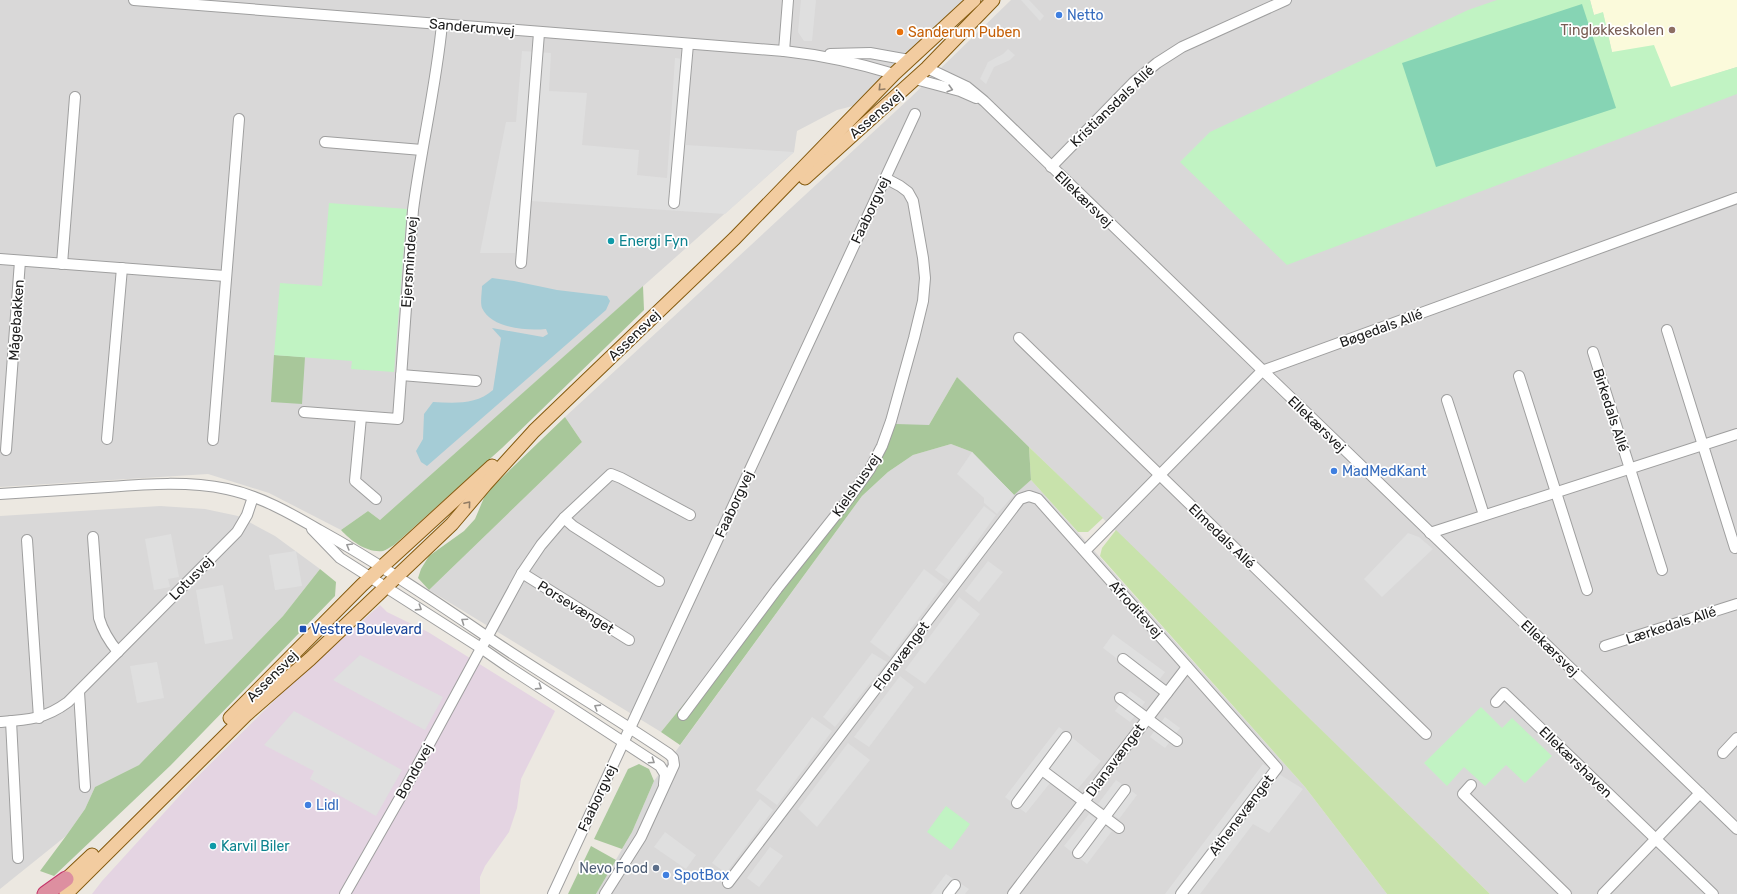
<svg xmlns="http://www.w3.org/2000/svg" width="1737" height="894" font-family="Rubik,sans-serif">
  <rect width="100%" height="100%" fill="#ece8e1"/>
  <!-- residential -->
  <g fill="#d9d8d8">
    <path d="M 0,0 L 965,0 L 891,69 L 853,106 L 837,110 L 797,131 L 794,152 L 380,520 L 368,511 L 341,530 L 269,493 L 208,474 L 0,487 Z"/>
    <path d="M 1011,0 L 1737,0 L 1737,894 L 1490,894 L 957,377 L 929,425 L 896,425 L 876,468 L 661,732 L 429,590 L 582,442 L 565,417 L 910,98 Z"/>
    <path d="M 951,444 L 972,452 L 1013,495 L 1031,480 L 1305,787 L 1387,894 L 596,894 L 632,832 L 654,781 L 862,496 L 888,472 L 913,455 Z"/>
    <path d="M 160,506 L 205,509 L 238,516 L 275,536 L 320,569 L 283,616 L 139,765 L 95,787 L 85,809 L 66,836 L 0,889 L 0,516 Z"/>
  </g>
  <!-- industrial -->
  <path fill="#e4d4e2" d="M 380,605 L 387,612 L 428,632 L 555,711 L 521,779 L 517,808 L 509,832 L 485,866 L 480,877 L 480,894 L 92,894 L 102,881 L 193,781 L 289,686 Z"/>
  <!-- education -->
  <path fill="#fbfadb" d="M 1590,0 L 1737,0 L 1737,67 L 1671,88 L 1612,52 L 1603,13 L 1594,15 Z"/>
  <!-- grass -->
  <g fill="#c8e2ab">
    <path d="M 1029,447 L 1103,518 L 1088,532 L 1078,532 L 1031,480 Z"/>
    <path d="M 1116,530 L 1490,894 L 1387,894 L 1305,787 L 1100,556 L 1102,548 Z"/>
  </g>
  <!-- forest -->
  <g fill="#a8c79a">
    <path d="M 643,286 L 644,310 L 502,448 L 394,545 C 390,547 386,550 383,551 C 367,553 351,541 341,530 L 368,511 L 380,520 Z"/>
    <path d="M 274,355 L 305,357 L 302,404 L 271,402 Z"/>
    <path d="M 957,377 L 1029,447 L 1031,480 L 1014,495 L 972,452 L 951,444 L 913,455 L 888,472 L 862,496 L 680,745 L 661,732 L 876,468 L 896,424 L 929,425 Z"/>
    <path d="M 565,417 L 582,442 L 429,590 L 418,578 L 421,569 L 429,556 L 464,531 L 475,519 L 486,493 Z"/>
    <path d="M 320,569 L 336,582 L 335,596 L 171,765 L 54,876 L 40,871 L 66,836 L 85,809 L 95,787 L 139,765 L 283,616 Z"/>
    <path d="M 639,764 L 649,769 L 654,781 L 632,832 L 622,849 L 594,839 L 628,769 Z"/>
    <path d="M 591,846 L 616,860 L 596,894 L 568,894 Z"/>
  </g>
  <!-- park -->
  <g fill="#c1f3c3">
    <path d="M 1497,0 L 1590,0 L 1594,15 L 1603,12 L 1612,52 L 1654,45 L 1671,87 L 1737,67 L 1737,94 L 1287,265 L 1180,162 L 1210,132 L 1468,10 Z"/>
    <path d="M 329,203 L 407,209 L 394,372 L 351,369 L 352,361 L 274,355 L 280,283 L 322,286 Z"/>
    <path d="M 1481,707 L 1502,728 L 1512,718 L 1552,756 L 1525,783 L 1506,765 L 1485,786 L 1464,767 L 1447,786 L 1424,763 Z"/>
    <path d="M 946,806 L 970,824 L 951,850 L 927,832 Z"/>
  </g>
  <!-- pitch -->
  <path fill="#86d4b4" d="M 1582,4 L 1616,108 L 1436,167 L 1402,63 Z"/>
  <!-- parking -->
  <g fill="#dfdfdf">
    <path d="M 801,0 L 816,0 L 812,41 L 804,41 L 798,32 Z"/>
    <path d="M 1021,0 L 1029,0 L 1044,16 L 1040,21 Z"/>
    <path d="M 1008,49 L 1015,55 L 1010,60 L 994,67 L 986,84 L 980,79 L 988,62 L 1003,54 Z"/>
    <path d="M 522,51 L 551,53 L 549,91 L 587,93 L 582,145 L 639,150 L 637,175 L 667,178 L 675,58 L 691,60 L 686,145 L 794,152 L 725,214 L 531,201 L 526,264 L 515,264 L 515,253 L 480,253 L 506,122 L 516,122 Z"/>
    <path d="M 972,452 L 1014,495 L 997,514 L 984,503 L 984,498 L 957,474 Z"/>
    <path d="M 984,506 L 996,515 L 949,580 L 935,570 Z"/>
    <path d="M 1408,533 L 1419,537 L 1433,549 L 1382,597 L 1364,579 Z"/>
    <path d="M 171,534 L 179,577 L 168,579 L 170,587 L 154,590 L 145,539 Z"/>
    <path d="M 296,551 L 302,586 L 275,590 L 269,555 Z"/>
    <path d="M 988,561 L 1003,572 L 979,602 L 965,591 Z"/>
    <path d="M 924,569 L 944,584 L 890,657 L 870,642 Z"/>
    <path d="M 223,585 L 233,639 L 205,644 L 196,590 Z"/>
    <path d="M 959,597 L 980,614 L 925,684 L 905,670 Z"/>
    <path d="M 1113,634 L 1165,672 L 1154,687 L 1103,648 Z"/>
    <path d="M 872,653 L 887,662 L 835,727 L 823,717 Z"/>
    <path d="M 360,655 L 443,697 L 425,730 L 333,680 Z"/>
    <path d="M 157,662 L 164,698 L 137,703 L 130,666 Z"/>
    <path d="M 900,676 L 914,687 L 869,747 L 854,737 Z"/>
    <path d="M 1130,691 L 1145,702 L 1130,722 L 1115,711 Z"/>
    <path d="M 294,711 L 402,770 L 376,816 L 310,779 L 314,771 L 264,745 Z"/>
    <path d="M 812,717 L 832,731 L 777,805 L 756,790 Z"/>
    <path d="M 1165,717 L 1180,728 L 1165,748 L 1150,737 Z"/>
    <path d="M 1059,727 L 1101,761 L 1071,797 L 1050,783 L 1026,813 L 1005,797 Z"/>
    <path d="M 848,743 L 870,760 L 817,827 L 798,809 Z"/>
    <path d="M 1263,764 L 1303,789 L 1269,833 L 1253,824 L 1200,894 L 1165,894 Z"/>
    <path d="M 1116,780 L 1137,795 L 1119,819 L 1098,804 Z"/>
    <path d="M 760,799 L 773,810 L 726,873 L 712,863 Z"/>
    <path d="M 1089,814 L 1112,831 L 1087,864 L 1064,846 Z"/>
    <path d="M 665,832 L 696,855 L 686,869 L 654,847 Z"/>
    <path d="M 770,847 L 783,856 L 759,887 L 747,878 Z"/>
    <path d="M 946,874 L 969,889 L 965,894 L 931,894 Z"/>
  </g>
  <!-- water -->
  <path fill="#a5ccd6" d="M 492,278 L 514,281 L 557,290 L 607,296 L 610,301 L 606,310 L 427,466 L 421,462 L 416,451 L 423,439 L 424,414 L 433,402 C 454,403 476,405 493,390 L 501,338 L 492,328 L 543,337 L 548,334 L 546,329 C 526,331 491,328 482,308 C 480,302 482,292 482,286 Z"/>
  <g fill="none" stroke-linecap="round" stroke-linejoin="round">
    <defs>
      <g id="minor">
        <path d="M 134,0 L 784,51 C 821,55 858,63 894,74"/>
        <path d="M 784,51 L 788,0"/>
        <path d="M 830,54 L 870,53 L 909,60"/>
        <path d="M 927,68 L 967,87 L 984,101 L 1737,829"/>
        <path d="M 915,79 L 960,91 L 976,98"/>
        <path d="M 325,142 L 422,150"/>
        <path d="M 1051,167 L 1134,82 L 1157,63 L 1182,47 L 1286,0"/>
        <path d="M 674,203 L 688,44"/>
        <path d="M 0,259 L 225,276"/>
        <path d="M 521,263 L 539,33"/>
        <path d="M 62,264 L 75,97"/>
        <path d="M 1667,330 L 1735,548"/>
        <path d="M 1019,338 L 1426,734"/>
        <path d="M 1593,352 L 1662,570"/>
        <path d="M 401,375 L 476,381"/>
        <path d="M 1519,376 L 1587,590"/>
        <path d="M 1447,400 L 1484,515"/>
        <path d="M 304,412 L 398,419 L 413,210 C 421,148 436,87 442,24"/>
        <path d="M 361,417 L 355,481 L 376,499"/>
        <path d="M 107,439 L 122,268"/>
        <path d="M 213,440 L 239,119"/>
        <path d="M 6,450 L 20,261"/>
        <path d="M 0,494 C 36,492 72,489 108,487 C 148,484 188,481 227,489 C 260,496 290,513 319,530 C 377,562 432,599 486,636 C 546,677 609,713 669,754 L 673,758 L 674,765 L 641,837 L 605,894"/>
        <path d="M 564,518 L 573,526 L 659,581"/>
        <path d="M 312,529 L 340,558 L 481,648 L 507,666 L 660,766 L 665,774 L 664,784"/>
        <path d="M 1430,533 L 1737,434"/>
        <path d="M 93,537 L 99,618 C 103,632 109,641 118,652"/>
        <path d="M 27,540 L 39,718"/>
        <path d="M 1085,551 L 1262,371 L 1737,198"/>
        <path d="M 522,573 L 629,640"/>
        <path d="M 1605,646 L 1737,604"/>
        <path d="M 1123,659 L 1167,693"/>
        <path d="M 79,692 L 85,787"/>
        <path d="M 1120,698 L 1177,741"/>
        <path d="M 1496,702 L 1504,693 L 1713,894"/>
        <path d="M 683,715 L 777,589 L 847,501 L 870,469 L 882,446 L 891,421 L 914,338 L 923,301 L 925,278 L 923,258 L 913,201 L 908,192 L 900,186 L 885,178"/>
        <path d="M 11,721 L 18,858"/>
        <path d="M 0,722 C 28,720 45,719 68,702 L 237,532 L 247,515 L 253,497"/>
        <path d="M 1723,753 L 1737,738"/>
        <path d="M 1042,770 L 1119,828"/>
        <path d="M 1471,785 L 1463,794 L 1566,894"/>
        <path d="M 1017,803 L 1066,737"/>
        <path d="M 1078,853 L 1125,790"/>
        <path d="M 728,883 L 1020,499 L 1029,496 L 1038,499 L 1277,768 L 1181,894"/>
        <path d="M 345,894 L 401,796 L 522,573 L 541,545 L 564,518 L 611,474 L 621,478 L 690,515"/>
        <path d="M 553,894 L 915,114"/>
        <path d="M 948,894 L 955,885"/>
        <path d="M 1013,894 L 1187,667"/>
        <path d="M 1603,894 L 1700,793"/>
      </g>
      <g id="major">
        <path d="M 805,178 L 927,68 L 993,0"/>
        <path d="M 230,718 L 362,585 L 492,466"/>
        <path d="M 59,886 L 92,855"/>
        <path d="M 66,894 L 247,714 L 310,659 L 452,524 L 485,485 L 534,431 L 735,238 L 894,74 L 974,0"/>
      </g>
      <path id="highway" d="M 45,894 L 66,879"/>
    </defs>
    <!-- minor casing -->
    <use href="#minor" stroke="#9f9f9f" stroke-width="12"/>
    <!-- major casing -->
    <use href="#major" stroke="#845a0e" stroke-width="15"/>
    <!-- highway casing -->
    <use href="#highway" stroke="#c53469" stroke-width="17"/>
    <!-- minor -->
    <use href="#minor" stroke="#fff" stroke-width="10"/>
    <!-- major -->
    <use href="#major" stroke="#f2cca0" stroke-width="13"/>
    <!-- highway -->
    <use href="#highway" stroke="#dd8fa0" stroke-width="15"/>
  </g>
  <!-- one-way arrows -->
  <defs><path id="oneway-chevron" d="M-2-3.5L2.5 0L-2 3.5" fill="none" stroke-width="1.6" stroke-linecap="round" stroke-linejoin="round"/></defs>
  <g stroke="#917c64">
    <use href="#oneway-chevron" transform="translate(881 88) rotate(134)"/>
    <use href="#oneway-chevron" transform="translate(468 504) rotate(-50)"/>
  </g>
  <g stroke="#989898">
    <use href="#oneway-chevron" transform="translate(950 89) rotate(16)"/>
    <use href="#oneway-chevron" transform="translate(349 546) rotate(-149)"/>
    <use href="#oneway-chevron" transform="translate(419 608) rotate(33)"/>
    <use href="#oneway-chevron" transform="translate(464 621) rotate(-145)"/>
    <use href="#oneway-chevron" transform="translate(539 687) rotate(33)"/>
    <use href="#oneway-chevron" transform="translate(597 707) rotate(-148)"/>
    <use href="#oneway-chevron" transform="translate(652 761) rotate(34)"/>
  </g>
  <!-- markers -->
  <g fill="#3f7fe0" stroke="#fff" stroke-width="1.5">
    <circle cx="1059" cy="15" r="4"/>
    <circle cx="1334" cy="471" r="4"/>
    <circle cx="308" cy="805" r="4"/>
    <circle cx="666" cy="875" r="4"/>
  </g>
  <circle fill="#8d6e63" stroke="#fff" stroke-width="1.5" cx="1672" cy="30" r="4"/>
  <circle fill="#e8710a" stroke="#fff" stroke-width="1.5" cx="900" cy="32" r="4"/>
  <g fill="#0f9aa8" stroke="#fff" stroke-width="1.5">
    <circle cx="611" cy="241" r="4"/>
    <circle cx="213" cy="846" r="4"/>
  </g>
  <rect fill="#1a4fb4" stroke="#fff" stroke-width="1.5" x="299" y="625" width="8" height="8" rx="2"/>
  <circle fill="#5c6f8a" stroke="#fff" stroke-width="1.5" cx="656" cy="868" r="4"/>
  <g text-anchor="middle" stroke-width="3.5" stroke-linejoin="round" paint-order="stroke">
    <!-- shop labels -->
    <g font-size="14" fill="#366cbe" stroke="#fff" text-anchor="start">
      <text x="1067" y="20">Netto</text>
      <text x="1342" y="476">MadMedKant</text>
      <text x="316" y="810">Lidl</text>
      <text x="674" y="880">SpotBox</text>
    </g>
    <!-- street labels -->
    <g font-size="14" fill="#1b1b1b" stroke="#fff">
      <text transform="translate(472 27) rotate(5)" y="5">Sanderumvej</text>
      <text transform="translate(1112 106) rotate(-44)" y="5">Kristiansdals Allé</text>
      <text transform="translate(876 114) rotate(-41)" y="5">Assensvej</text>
      <text transform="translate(1084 199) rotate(44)" y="5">Ellekærsvej</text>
      <text transform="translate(870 210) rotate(-65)" y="5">Faaborgvej</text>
      <text transform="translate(409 262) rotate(-86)" y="5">Ejersmindevej</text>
      <text transform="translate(16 320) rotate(-86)" y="5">Mågebakken</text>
      <text transform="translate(1381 328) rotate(-20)" y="5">Bøgedals Allé</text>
      <text transform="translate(634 335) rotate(-44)" y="5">Assensvej</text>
      <text transform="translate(1611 410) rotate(72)" y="5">Birkedals Allé</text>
      <text transform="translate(1317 424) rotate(44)" y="5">Ellekærsvej</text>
      <text transform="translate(856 485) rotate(-55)" y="5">Kielshusvej</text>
      <text transform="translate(734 504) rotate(-65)" y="5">Faaborgvej</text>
      <text transform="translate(1222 536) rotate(44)" y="5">Elmedals Allé</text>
      <text transform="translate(191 578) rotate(-45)" y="5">Lotusvej</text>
      <text transform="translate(576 607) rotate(32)" y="5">Porsevænget</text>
      <text transform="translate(1136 609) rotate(48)" y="5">Afroditevej</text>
      <text transform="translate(1671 625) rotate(-18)" y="5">Lærkedals Allé</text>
      <text transform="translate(1550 648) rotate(44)" y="5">Ellekærsvej</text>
      <text transform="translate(901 656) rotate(-53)" y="5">Floravænget</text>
      <text transform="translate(272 676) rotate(-45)" y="5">Assensvej</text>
      <text transform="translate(1115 760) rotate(-53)" y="5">Dianavænget</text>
      <text transform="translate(1576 762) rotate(44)" y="5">Ellekærshaven</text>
      <text transform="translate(414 771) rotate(-61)" y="5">Bondovej</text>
      <text transform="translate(597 798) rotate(-65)" y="5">Faaborgvej</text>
      <text transform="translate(1241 815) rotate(-53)" y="5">Athenevænget</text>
    </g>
    <!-- education labels -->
    <g font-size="14" fill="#785e54" stroke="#fff" text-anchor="end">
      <text x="1664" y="35">Tingløkkeskolen</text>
    </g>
    <!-- food labels -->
    <g font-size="14" fill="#c56008" stroke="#fff" text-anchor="start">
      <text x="908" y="37">Sanderum Puben</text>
    </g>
    <!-- culture labels -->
    <g font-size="14" fill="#0d838f" stroke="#fff" text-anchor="start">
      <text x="619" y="246">Energi Fyn</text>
      <text x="221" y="851">Karvil Biler</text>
    </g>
    <!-- transit labels -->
    <g font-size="14" fill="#164399" stroke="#fff" text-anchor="start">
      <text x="311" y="634">Vestre Boulevard</text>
    </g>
    <!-- service labels -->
    <g font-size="14" fill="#4e5e75" stroke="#fff" text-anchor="end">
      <text x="648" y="873">Nevo Food</text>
    </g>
  </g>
</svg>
